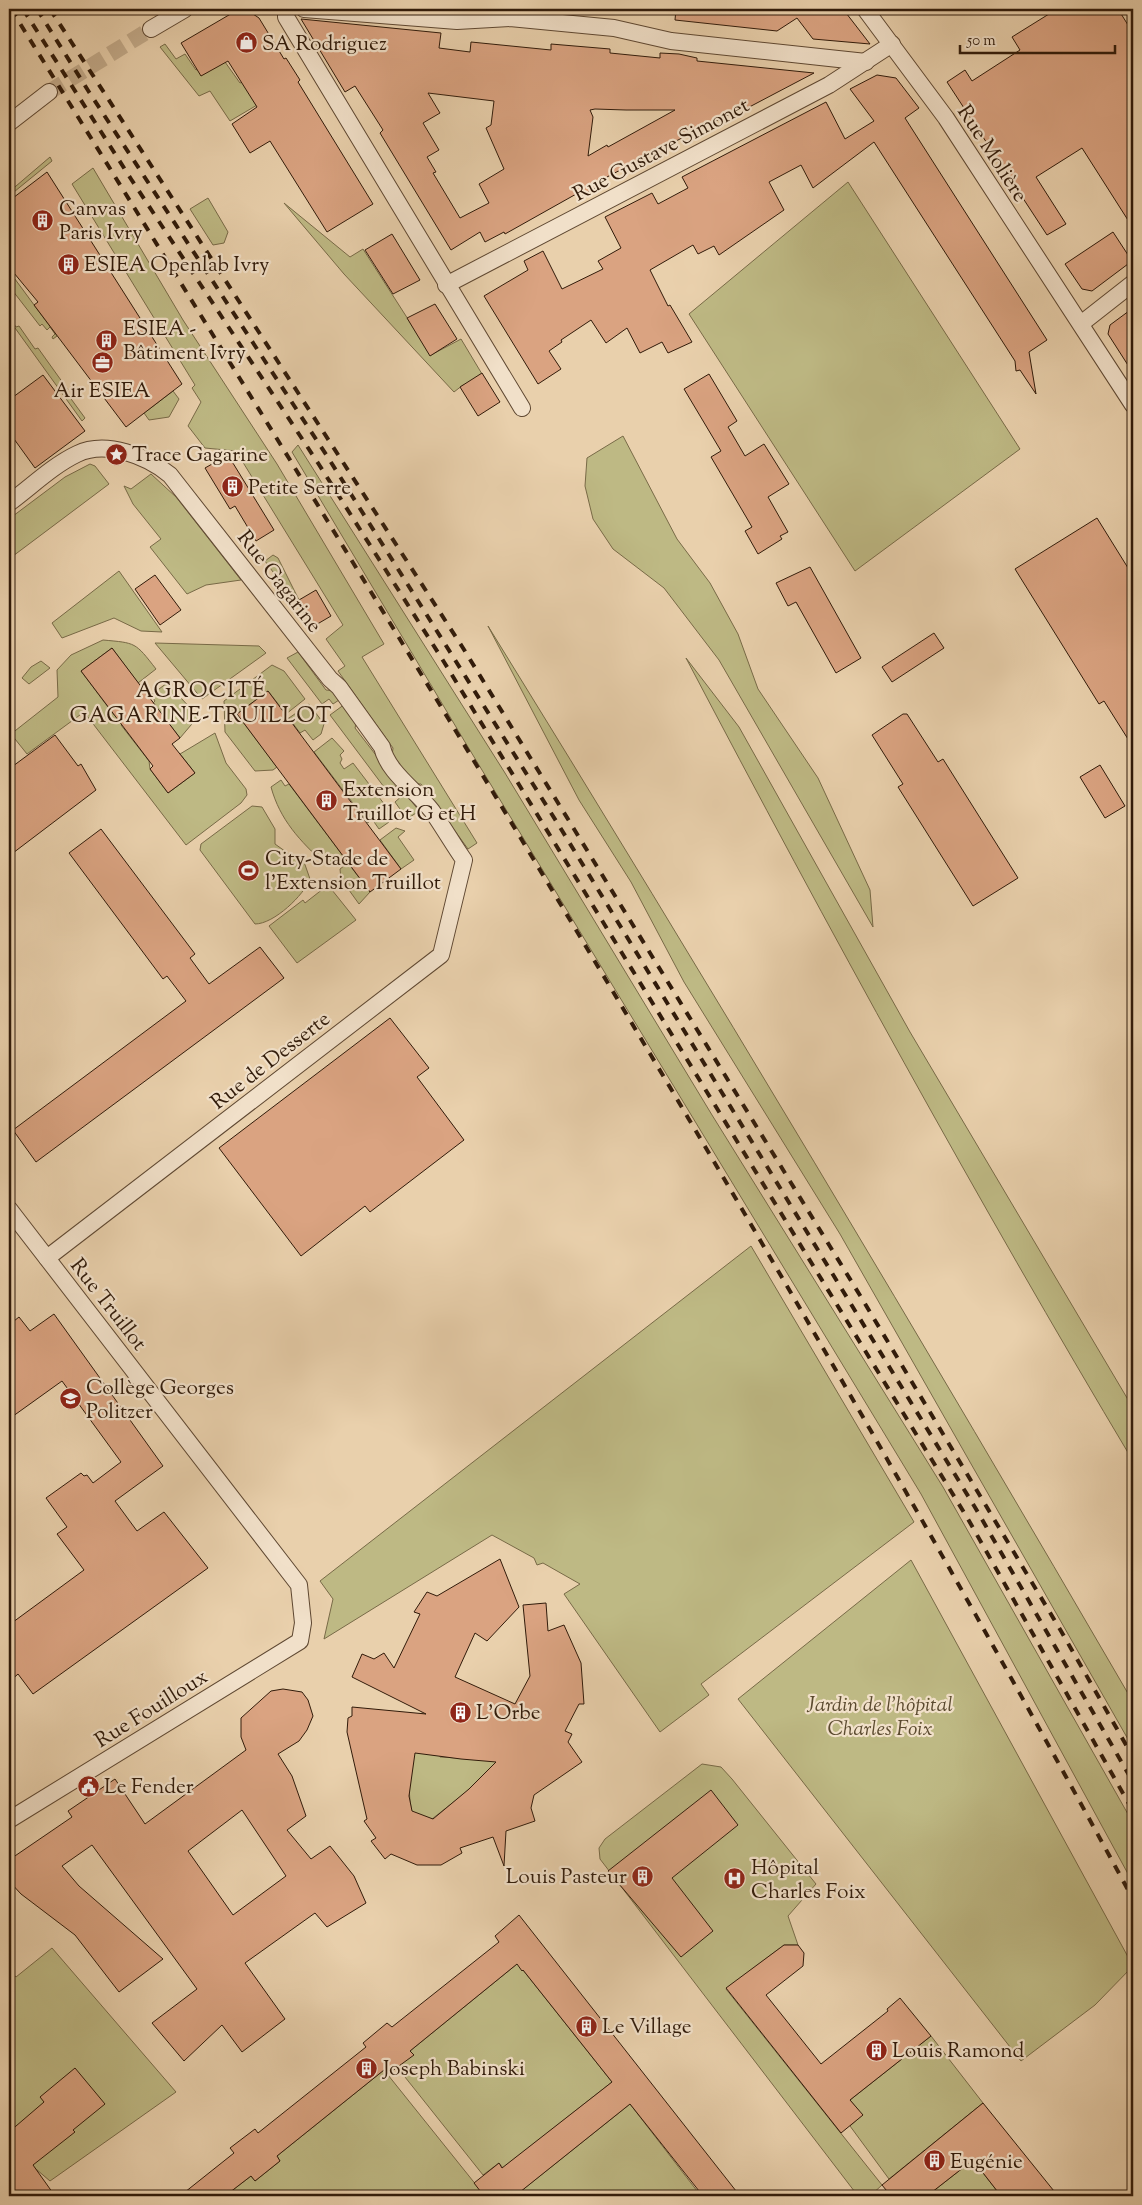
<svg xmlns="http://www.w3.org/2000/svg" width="1142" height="2205" font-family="'Sorts Mill Goudy',serif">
  <rect width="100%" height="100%" fill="#e9d0ac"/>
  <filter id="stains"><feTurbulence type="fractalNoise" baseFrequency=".004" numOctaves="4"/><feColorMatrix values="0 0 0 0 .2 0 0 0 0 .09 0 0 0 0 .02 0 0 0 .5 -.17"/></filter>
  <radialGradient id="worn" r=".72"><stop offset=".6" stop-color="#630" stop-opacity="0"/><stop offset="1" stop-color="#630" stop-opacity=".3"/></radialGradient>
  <!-- green -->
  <g fill="#beb984" stroke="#786a47">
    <path d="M 165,44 L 176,59 L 185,54 L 196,70 L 220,55 L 240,83 L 256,77 L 269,98 L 230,121 L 210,91 L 199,96 L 160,47 Z"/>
    <path d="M 50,157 L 52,161 L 9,196 L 9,192 Z"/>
    <path d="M 93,168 L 183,320 L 277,464 L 384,644 L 362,657 L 477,843 L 468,849 L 421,784 L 414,784 L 392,756 L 393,748 L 338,671 L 345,666 L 326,639 L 343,625 L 236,451 L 205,448 L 188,426 L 201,402 L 192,388 L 195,385 L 72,184 Z"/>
    <path d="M 848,182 L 1020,449 L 855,571 L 689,314 Z"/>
    <path d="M 208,198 L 228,232 L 224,243 L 213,245 L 190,209 Z"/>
    <path d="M 284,203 L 350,257 L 363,249 L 431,355 L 461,339 L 485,379 L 463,385 L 454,392 L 344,274 Z"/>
    <path d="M 9,271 L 57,336 L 53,339 L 52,337 L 55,334 L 50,327 L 47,330 L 42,324 L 40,326 L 9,286 Z"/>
    <path d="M 11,320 L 16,327 L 19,326 L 35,349 L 38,348 L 68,390 L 66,392 L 85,418 L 82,421 L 10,321 Z"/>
    <path d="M 173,391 L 179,399 L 169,417 L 149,420 L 144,413 Z"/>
    <path d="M 623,436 L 677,539 L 710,583 L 738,634 L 758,689 L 818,778 L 870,890 L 873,927 L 719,660 L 664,588 L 613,549 L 593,519 L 585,486 L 587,458 Z"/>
    <path d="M 298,445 L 505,773 L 712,1115 L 943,1487 L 1133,1823 L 1133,1883 L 921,1494 L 465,742 L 292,452 Z"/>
    <path d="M 90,464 L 95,466 L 109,484 L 9,559 L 9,519 L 65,477 Z"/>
    <path d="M 151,474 L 176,497 L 241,580 L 206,585 L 187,594 L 150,547 L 161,539 L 133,504 L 124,486 L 131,489 Z"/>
    <path d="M 273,555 L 278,558 L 305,612 L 303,613 L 265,561 Z"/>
    <path d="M 119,571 L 162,632 L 141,631 L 114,618 L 62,638 L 52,623 Z"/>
    <path d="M 488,626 C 708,982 923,1341 1133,1702 L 1133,1748 L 840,1234 L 684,982 L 631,882 L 579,800 Z"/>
    <path d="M 103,640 C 136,643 135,642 156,669 L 138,683 L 112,648 L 81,671 L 114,715 L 117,714 L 124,723 L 121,725 L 149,761 L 150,769 L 168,793 L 195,773 L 180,754 L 215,733 L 226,763 L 246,789 L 247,795 L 241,803 L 186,845 L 84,712 L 27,754 L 11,734 L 58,697 L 57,670 L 71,655 Z"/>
    <path d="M 155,643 L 259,646 L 266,653 L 202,699 Z"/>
    <path d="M 298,652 L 326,690 L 336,691 L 342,698 L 333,704 L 329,699 L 322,704 L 287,658 Z"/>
    <path d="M 686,658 L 739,727 L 910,1032 L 1133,1408 L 1133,1461 C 976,1198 829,930 686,658 Z"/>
    <path d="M 41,661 L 50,668 L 29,684 L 22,678 L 31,667 Z"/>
    <path d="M 272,665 L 284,671 L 305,699 L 286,714 L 268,691 L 237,714 L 277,767 L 273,770 L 255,771 L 225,732 L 224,701 Z"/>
    <path d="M 167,683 L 194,712 L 197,718 L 180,738 L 153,703 L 155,701 L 151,695 Z"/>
    <path d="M 309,704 L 324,724 L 321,734 L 313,740 L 305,730 L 300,733 L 289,718 Z"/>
    <path d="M 345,704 L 357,720 L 355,728 L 419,811 L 407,819 L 395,802 L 403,795 L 395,786 L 387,791 L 330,715 Z"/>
    <path d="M 332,738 L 344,751 L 340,755 L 342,759 L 340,763 L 344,769 L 353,763 L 391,813 L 389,822 L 379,829 L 372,819 L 368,823 L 314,752 Z"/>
    <path d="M 281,780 L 285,786 L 289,784 L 343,856 L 335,861 L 325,864 C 300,841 280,820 271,787 Z"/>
    <path d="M 252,806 L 262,807 L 275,829 L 275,844 L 289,854 L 303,859 L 310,879 C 304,895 274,924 255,924 L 200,850 L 201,844 Z"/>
    <path d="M 396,828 L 405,831 L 398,837 L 414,860 L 401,869 L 380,840 Z"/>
    <path d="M 348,863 L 370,892 L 359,904 L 341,879 L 340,869 Z"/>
    <path d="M 328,885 L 356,920 L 297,963 L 269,926 L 303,900 L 305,903 Z"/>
    <path d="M 751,1246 L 914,1522 L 701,1684 L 709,1695 L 660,1732 L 564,1594 L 580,1584 L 543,1563 L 537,1565 L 534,1558 L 492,1535 L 324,1639 L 333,1599 L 320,1581 Z"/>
    <path d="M 911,1560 L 1133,1966 L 1095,2005 L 1021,2061 L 738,1699 Z"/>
    <path d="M 421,1713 L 427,1716 L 440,1757 L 482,1759 L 509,1749 L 469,1790 L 432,1819 L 412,1813 C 405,1779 412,1746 421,1713 Z"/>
    <path d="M 702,1764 L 721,1767 L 732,1779 L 816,1884 L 788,1916 L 798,1945 L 784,1945 L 726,1989 L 882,2185 L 870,2196 L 858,2196 L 600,1859 L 599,1848 L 605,1839 Z"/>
    <path d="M 52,1948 L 176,2092 L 50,2181 L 9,2146 L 9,1969 L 16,1977 Z"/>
    <path d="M 517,1964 L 523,1970 L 612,2082 L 503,2168 L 499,2163 L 483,2175 L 397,2067 L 413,2054 L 410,2051 Z"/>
    <path d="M 931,2036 L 983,2103 L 889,2179 L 850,2126 L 862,2115 L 850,2100 Z"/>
    <path d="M 384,2070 L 485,2196 L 225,2196 L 251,2176 L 255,2181 L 280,2161 L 277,2156 Z"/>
    <path d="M 630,2104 L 701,2196 L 524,2196 L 521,2191 Z"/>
    <path d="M 973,2160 L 1001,2196 L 927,2196 Z"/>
  </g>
  <!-- building -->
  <g fill="#daa381" stroke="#311b0a" fill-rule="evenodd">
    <path d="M 676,9 L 843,9 L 870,44 L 813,39 L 797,18 L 777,31 L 675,20 Z"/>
    <path d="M 1057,9 L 1118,9 L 1133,33 L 1133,228 L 1082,148 L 1036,177 L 1066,224 L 1047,235 L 947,82 L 965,70 L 972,81 L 1020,50 L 1012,37 Z"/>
    <path d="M 234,12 L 253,14 L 259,18 L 284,59 L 286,58 L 300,80 L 298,82 L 373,204 L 327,232 L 270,141 L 250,153 L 232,124 L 257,107 L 228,61 L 201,76 L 181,43 Z"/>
    <path d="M 301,19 L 441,33 L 439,48 L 470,52 L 471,42 L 551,50 L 551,44 L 610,49 L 610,53 L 660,58 L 660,53 L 679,54 L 697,58 L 697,61 L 814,73 L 736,114 L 735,112 L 707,125 L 651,154 L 607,177 L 607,181 L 580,197 L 578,193 L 505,234 L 504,232 L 485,242 L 480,232 L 451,250 L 380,133 L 383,130 L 355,86 L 345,92 ZM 428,93 L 494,101 L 491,125 L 486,128 L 504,169 L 479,184 L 489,203 L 460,218 L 433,173 L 436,172 L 427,157 L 439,150 L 423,123 L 440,113 ZM 595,109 L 626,110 L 675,110 L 608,147 L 607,145 L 588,156 L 593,117 L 590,110 Z"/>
    <path d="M 877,75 L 896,78 L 919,108 L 905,118 L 1047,340 L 1029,352 L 1036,394 L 1020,370 L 1016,371 L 1015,361 L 874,142 L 813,188 L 801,165 L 769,182 L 784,210 L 719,255 L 714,246 L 698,254 L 693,245 L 650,270 L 668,306 L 670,305 L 692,342 L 668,353 L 662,342 L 640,353 L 627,328 L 606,343 L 591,320 L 561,340 L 562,342 L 549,351 L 561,369 L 538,384 L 484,296 L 528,270 L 524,261 L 543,251 L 562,289 L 603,269 L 598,261 L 621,248 L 605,217 L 652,193 L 658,204 L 688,188 L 682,177 L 826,102 L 845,139 L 874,121 L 850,89 Z"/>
    <path d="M 47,172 L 182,384 L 126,427 L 34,305 L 38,302 L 9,267 L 9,201 Z"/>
    <path d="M 1113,232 L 1132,261 L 1092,291 L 1082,289 L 1065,264 Z"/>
    <path d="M 392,234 L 420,280 L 393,294 L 365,250 Z"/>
    <path d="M 435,304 L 457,339 L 430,356 L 407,318 Z"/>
    <path d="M 1133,308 L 1133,373 L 1108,334 L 1110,325 Z"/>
    <path d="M 482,373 L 500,402 L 478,416 L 460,387 Z"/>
    <path d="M 709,374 L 737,421 L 728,427 L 745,456 L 764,444 L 789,484 L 768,497 L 788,532 L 780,536 L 782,539 L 758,554 L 745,531 L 752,527 L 711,457 L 721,451 L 684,389 Z"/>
    <path d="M 43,375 L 85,431 L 35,468 L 9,432 L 9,400 Z"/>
    <path d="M 228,455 L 274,530 L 256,541 L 235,506 L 230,509 L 205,468 Z"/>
    <path d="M 1097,518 L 1133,576 L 1133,747 L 1104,701 L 1099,704 L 1015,569 Z"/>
    <path d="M 810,567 L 861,658 L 836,673 L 796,602 L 788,606 L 776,583 Z"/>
    <path d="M 155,575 L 181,610 L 160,625 L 135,589 Z"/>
    <path d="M 316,590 L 331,616 L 314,626 L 299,600 Z"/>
    <path d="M 934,633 L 944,648 L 892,682 L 882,667 Z"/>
    <path d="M 112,648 L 180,738 L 172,744 L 195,773 L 168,793 L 150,769 L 153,766 L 81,671 Z"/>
    <path d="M 268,691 L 401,869 L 370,892 L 237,714 Z"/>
    <path d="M 903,714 L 907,714 L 938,762 L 943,759 L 1018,878 L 973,906 L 898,787 L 903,784 L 872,735 Z"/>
    <path d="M 55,735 L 78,766 L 81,764 L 96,790 L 9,856 L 9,769 Z"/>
    <path d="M 1100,765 L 1125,806 L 1105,818 L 1080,777 Z"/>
    <path d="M 101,829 L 195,954 L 190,958 L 209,984 L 260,947 L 284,978 L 36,1162 L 13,1130 L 186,1001 L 167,976 L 163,979 L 69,853 Z"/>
    <path d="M 390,1018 L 429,1068 L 417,1077 L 464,1140 L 370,1212 L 365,1206 L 301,1256 L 219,1148 Z"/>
    <path d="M 54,1314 L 163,1466 L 115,1501 L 137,1531 L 164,1512 L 208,1568 L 33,1694 L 18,1674 L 9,1682 L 9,1625 L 84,1570 L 57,1534 L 67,1527 L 46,1498 L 81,1473 L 84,1476 L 87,1475 L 93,1483 L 121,1462 L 62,1381 L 9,1419 L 9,1325 L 19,1317 L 30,1331 Z"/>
    <path d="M 500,1559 L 519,1607 L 487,1641 L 475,1633 L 455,1677 L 515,1704 L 530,1676 L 523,1605 L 546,1603 L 548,1631 L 564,1625 L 581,1663 L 584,1704 L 579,1704 L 565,1731 L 572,1734 L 568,1742 L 582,1762 L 534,1795 L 531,1808 L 535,1821 L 506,1831 L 504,1866 L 493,1837 L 460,1848 L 462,1853 L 441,1865 L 417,1865 L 391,1854 L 385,1859 L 371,1841 L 376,1838 L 364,1821 L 367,1819 L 347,1732 L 348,1718 L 352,1716 L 352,1707 L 426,1714 L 352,1677 L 362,1654 L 374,1659 L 384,1653 L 394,1668 L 420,1614 L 414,1612 L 427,1592 L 437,1596 ZM 415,1753 L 461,1759 L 496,1762 L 469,1789 L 433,1819 L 412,1811 L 409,1796 Z"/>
    <path d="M 283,1689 L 302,1692 L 308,1700 L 313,1716 L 307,1730 L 299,1741 L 278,1754 L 292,1776 L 306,1816 L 287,1830 L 311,1859 L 330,1846 L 354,1876 L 366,1903 L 327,1927 L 315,1913 L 245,1963 L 285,2019 L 242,2052 L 222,2025 L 184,2061 L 152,2023 L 197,1989 L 92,1845 L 62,1866 L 79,1886 L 163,1959 L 119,1992 L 75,1935 L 21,1894 L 9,1881 L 9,1860 L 72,1817 L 68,1811 L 115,1779 L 145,1824 L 246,1750 L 241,1737 L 241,1718 L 271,1691 ZM 242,1810 L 286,1876 L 233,1915 L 188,1851 Z"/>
    <path d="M 711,1790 L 738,1825 L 672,1878 L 713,1931 L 681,1957 L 608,1871 Z"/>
    <path d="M 519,1915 L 740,2196 L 703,2196 L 630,2104 L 515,2196 L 484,2196 L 474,2183 L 499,2163 L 502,2168 L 612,2082 L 523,1970 L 522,1971 L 517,1964 L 410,2051 L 414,2055 L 388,2074 L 384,2070 L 277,2156 L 280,2161 L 255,2181 L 251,2176 L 225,2196 L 180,2196 L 234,2153 L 230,2148 L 255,2129 L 258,2133 L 366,2047 L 363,2043 L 387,2023 L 392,2027 L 499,1942 L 495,1936 Z"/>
    <path d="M 784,1945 L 798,1945 L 804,1953 L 803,1966 L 766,1995 L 821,2064 L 888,2011 L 887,2009 L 900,1998 L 931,2036 L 850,2100 L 863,2115 L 841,2133 L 726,1988 Z"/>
    <path d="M 75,2068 L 105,2104 L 73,2130 L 75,2132 L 33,2165 L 55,2196 L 9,2196 L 9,2132 L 44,2102 L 40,2097 Z"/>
    <path d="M 983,2103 L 1058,2196 L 1001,2196 L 973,2160 L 927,2196 L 891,2196 L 882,2185 Z"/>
  </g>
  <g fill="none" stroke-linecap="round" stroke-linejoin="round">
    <!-- street-tunnel -->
    <path stroke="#c4ac8c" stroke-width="16" stroke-dasharray="16 8" stroke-linecap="butt" d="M 49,92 L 151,29"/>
    <defs>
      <g id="street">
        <path d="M 286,9 L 286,17 L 522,408"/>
        <path d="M 304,9 L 457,21 L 510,18 L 614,28 L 671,41 L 866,62"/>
        <path d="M 865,9 L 946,118 L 1133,405"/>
        <path d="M 151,29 L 185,9"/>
        <path d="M 9,123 L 49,92"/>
        <path d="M 446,285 L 829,85 L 892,44"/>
        <path d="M 1082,323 L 1133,283"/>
        <path d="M 9,503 C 31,487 52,466 77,454 C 106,440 147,456 170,475 L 330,679 L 339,687 L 382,747 C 388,773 416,790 432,811 C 443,827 453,844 464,860 L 441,955 L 47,1258"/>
        <path d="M 9,1209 L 299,1585 L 303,1623 L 300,1641 L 9,1820"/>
      </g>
    </defs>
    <!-- street casing -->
    <use href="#street" stroke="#5f4832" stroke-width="18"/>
    <!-- street -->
    <use href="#street" stroke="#f1e0c9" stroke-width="16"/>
    <!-- rail -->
    <g stroke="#311b0a" stroke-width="4" stroke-dasharray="9 9" stroke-linecap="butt">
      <path d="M 11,9 C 397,631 783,1255 1133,1899"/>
      <path d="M 23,9 L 131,179 L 318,463 L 444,662 L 968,1519 L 1133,1811"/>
      <path d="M 37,9 L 89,92 L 327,456 L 558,824 L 976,1509 L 1133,1782"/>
      <path d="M 50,9 L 463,648 L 861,1297 L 1061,1631 L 1133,1757"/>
    </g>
  </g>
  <!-- icons -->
  <defs>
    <symbol id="shop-disc" viewBox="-11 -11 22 22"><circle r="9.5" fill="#8f2418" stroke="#f1e0c9"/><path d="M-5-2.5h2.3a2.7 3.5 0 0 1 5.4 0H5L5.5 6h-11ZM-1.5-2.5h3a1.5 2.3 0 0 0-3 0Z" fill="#fff"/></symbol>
    <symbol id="building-disc" viewBox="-11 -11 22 22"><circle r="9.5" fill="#8f2418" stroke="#f1e0c9"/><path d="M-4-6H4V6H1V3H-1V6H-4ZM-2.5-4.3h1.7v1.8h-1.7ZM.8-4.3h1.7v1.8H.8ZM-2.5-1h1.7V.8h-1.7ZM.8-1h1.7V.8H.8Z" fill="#fff"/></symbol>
    <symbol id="office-disc" viewBox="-11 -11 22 22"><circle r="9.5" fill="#8f2418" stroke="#f1e0c9"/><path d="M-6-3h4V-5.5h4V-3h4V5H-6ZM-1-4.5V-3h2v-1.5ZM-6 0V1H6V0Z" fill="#fff"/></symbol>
    <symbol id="sight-disc" viewBox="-11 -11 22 22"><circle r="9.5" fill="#8f2418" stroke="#f1e0c9"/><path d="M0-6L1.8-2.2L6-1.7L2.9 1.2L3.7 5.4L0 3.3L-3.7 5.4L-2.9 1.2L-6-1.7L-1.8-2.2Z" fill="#fff"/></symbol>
    <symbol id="stadium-disc" viewBox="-11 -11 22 22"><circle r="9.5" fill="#8f2418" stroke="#f1e0c9"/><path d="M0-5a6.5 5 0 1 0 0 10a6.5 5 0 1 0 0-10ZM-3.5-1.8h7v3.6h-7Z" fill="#fff"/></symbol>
    <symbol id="school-disc" viewBox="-11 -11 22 22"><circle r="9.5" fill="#8f2418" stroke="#f1e0c9"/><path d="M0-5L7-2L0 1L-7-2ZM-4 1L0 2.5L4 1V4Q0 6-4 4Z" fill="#fff"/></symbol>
    <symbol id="civic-disc" viewBox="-11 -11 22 22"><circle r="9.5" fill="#8f2418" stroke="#f1e0c9"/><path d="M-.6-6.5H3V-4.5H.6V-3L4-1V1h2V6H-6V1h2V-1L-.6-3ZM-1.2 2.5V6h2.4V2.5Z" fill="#fff"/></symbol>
    <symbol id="hospital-disc" viewBox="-11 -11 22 22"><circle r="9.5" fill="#8f2418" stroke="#f1e0c9"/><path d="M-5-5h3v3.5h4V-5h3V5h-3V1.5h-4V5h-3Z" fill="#fff"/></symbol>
  </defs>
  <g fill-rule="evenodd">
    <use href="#shop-disc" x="234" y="30" width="25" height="25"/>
    <use href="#building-disc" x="30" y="208" width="25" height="25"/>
    <use href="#building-disc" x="56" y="252" width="25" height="25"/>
    <use href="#building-disc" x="94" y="328" width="25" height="25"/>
    <use href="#office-disc" x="90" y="350" width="25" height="25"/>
    <use href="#sight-disc" x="104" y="442" width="25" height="25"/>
    <use href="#building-disc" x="220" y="474" width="25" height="25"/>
    <use href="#building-disc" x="314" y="788" width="25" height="25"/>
    <use href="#stadium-disc" x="236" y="858" width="25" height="25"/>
    <use href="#school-disc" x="58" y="1386" width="25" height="25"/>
    <use href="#building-disc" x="448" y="1700" width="25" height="25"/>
    <use href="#civic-disc" x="76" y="1774" width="25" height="25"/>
    <use href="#building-disc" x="630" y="1864" width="25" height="25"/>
    <use href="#hospital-disc" x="722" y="1866" width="25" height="25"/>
    <use href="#building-disc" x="574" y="2014" width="25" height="25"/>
    <use href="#building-disc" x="864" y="2038" width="25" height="25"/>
    <use href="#building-disc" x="354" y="2056" width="25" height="25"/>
    <use href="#building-disc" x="922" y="2148" width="25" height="25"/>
  </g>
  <g text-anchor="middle" stroke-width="4.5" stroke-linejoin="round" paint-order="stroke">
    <!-- poi labels -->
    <g font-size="21" fill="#311b0a" stroke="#f1e0c9" text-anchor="start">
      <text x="262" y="50">SA Rodriguez</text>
      <text x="59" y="215">Canvas<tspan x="59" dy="24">Paris Ivry</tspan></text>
      <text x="84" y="271">ESIEA Openlab Ivry</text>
      <text x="123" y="335">ESIEA -<tspan x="123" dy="24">Bâtiment Ivry</tspan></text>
      <text x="102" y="397" text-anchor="middle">Air ESIEA</text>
      <text x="132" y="461">Trace Gagarine</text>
      <text x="248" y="494">Petite Serre</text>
      <text x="343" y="796">Extension<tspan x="343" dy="24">Truillot G et H</tspan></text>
      <text x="265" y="865">City-Stade de<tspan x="265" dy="24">l'Extension Truillot</tspan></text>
      <text x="86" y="1394">Collège Georges<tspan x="86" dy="24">Politzer</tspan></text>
      <text x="476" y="1719">L'Orbe</text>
      <text x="104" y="1793">Le Fender</text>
      <text x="751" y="1874">Hôpital<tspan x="751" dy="24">Charles Foix</tspan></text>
      <text x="627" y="1883" text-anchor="end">Louis Pasteur</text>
      <text x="602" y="2033">Le Village</text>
      <text x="892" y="2057">Louis Ramond</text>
      <text x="383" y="2075">Joseph Babinski</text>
      <text x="950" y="2168">Eugénie</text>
    </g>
    <!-- street labels -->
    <g font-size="21" fill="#311b0a" stroke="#f1e0c9">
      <text transform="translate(661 149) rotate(-28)" y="7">Rue Gustave Simonet</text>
      <text transform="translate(993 153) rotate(57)" y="7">Rue Molière</text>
      <text transform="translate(280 581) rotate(52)" y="7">Rue Gagarine</text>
      <text transform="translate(270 1060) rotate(-38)" y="7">Rue de Desserte</text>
      <text transform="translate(109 1304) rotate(52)" y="7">Rue Truillot</text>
      <text transform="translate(151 1708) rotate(-32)" y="7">Rue Fouilloux</text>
    </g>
    <!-- park labels -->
    <g font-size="21" font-style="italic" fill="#5b4a2f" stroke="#f1e0c9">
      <text x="880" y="1711">Jardin de l'hôpital<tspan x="880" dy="24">Charles Foix</tspan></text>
    </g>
    <!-- neighbourhood labels -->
    <g font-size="22" letter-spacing="1" fill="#311b0a" stroke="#f1e0c9">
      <text x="201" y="697">AGROCITÉ<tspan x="201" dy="25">GAGARINE-TRUILLOT</tspan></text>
    </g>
  </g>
  <!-- margin -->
  <rect width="1142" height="2205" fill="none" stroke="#e9d0ac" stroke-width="30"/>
  <rect x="10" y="10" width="1122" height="2185" fill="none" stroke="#311b0a" stroke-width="2.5"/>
  <rect x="15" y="15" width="1112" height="2175" fill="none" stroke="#311b0a"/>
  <!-- scale -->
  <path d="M960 45v8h155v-8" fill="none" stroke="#311b0a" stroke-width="2.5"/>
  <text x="967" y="45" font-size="15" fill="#311b0a" stroke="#f1e0c9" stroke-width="4" paint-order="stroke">50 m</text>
  <rect width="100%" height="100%" filter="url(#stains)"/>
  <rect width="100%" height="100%" fill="url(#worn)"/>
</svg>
